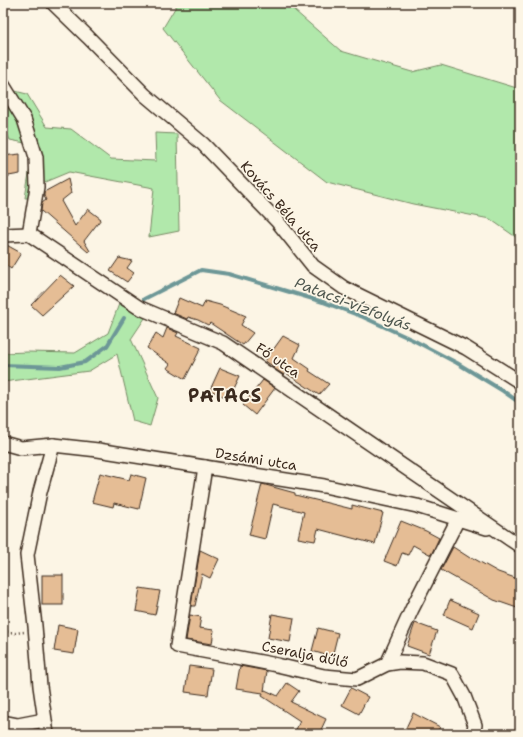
<svg xmlns="http://www.w3.org/2000/svg" width="523" height="737" font-family="'Shantell Sans',sans-serif">
  <rect width="100%" height="100%" fill="#fcf5e5"/>
  <filter id="ink" filterUnits="userSpaceOnUse"><feTurbulence type="fractalNoise" baseFrequency=".025" numOctaves="2"/><feDisplacementMap in="SourceGraphic" scale="8" xChannelSelector="R" yChannelSelector="G"/><feConvolveMatrix kernelMatrix="1 2 1 2 8 2 1 2 1" color-interpolation-filters="sRGB"/></filter>
  <g filter="url(#ink)">
    <!-- green -->
    <g fill="#b1e8ab" stroke="#768964">
      <path d="M 178,3 L 289,3 L 287,4 L 341,51 L 412,72 L 441,65 L 520,89 L 520,240 L 490,219 L 413,204 L 327,182 L 220,100 L 163,28 Z"/>
      <path d="M 3,88 L 27,94 L 47,127 L 71,129 L 111,159 L 156,161 L 155,133 L 177,134 L 179,231 L 149,237 L 154,188 L 69,172 L 40,184 L 40,198 L 25,198 L 31,161 L 25,143 L 10,140 L 3,125 Z"/>
      <path d="M 119,304 L 145,318 L 131,339 L 158,398 L 150,426 L 133,421 L 117,354 L 89,371 L 3,382 L 3,353 L 27,352 L 75,353 L 108,333 Z"/>
    </g>
    <g fill="none" stroke-linecap="round" stroke-linejoin="round">
      <!-- stream -->
      <g stroke="#6d9797" stroke-width="4">
        <path d="M 144,299 L 201,270 L 229,274 L 323,302 L 363,317 L 413,340 L 457,363 L 503,391 L 520,403"/>
        <path d="M 3,365 L 60,367 L 85,362 L 107,346 L 124,318"/>
      </g>
    </g>
    <!-- building -->
    <g fill="#e5bd95" stroke="#3b2a1e">
      <path d="M 20,154 L 20,174 L 3,177 L 3,156 Z"/>
      <path d="M 68,179 L 71,193 L 61,201 L 75,226 L 88,209 L 101,219 L 84,241 L 90,251 L 88,252 L 41,211 L 42,203 L 46,200 L 44,196 L 44,192 Z"/>
      <path d="M 3,243 L 21,253 L 11,269 L 3,263 Z"/>
      <path d="M 119,258 L 132,261 L 127,268 L 134,273 L 127,282 L 110,271 Z"/>
      <path d="M 60,275 L 74,286 L 42,315 L 31,305 Z"/>
      <path d="M 179,298 L 202,308 L 205,301 L 220,305 L 246,316 L 241,325 L 253,333 L 243,345 L 210,323 L 208,325 L 198,320 L 188,317 L 187,319 L 173,313 Z"/>
      <path d="M 167,328 L 178,333 L 176,336 L 201,348 L 185,379 L 167,368 L 170,364 L 147,348 L 156,333 L 163,338 Z"/>
      <path d="M 283,336 L 300,345 L 294,358 L 310,369 L 309,371 L 329,384 L 319,395 L 286,373 L 284,375 L 273,368 L 274,367 L 265,361 Z"/>
      <path d="M 220,368 L 240,376 L 229,399 L 210,390 Z"/>
      <path d="M 263,380 L 275,388 L 255,415 L 243,405 Z"/>
      <path d="M 100,473 L 129,480 L 131,474 L 146,478 L 139,509 L 114,503 L 113,507 L 92,502 Z"/>
      <path d="M 262,484 L 295,493 L 295,495 L 352,509 L 352,505 L 383,513 L 375,544 L 318,529 L 315,541 L 298,538 L 304,512 L 273,504 L 265,539 L 249,535 Z"/>
      <path d="M 401,521 L 426,531 L 439,538 L 431,555 L 413,545 L 408,555 L 402,553 L 397,566 L 384,561 Z"/>
      <path d="M 453,547 L 470,558 L 471,557 L 498,572 L 518,579 L 515,588 L 520,589 L 520,609 L 494,600 L 441,570 Z"/>
      <path d="M 200,550 L 219,559 L 210,578 L 202,574 L 195,606 L 191,606 Z"/>
      <rect x="42" y="575" width="21" height="30"/>
      <path d="M 140,588 L 160,591 L 155,615 L 136,611 Z"/>
      <path d="M 450,600 L 479,613 L 473,628 L 444,615 Z"/>
      <path d="M 272,614 L 294,618 L 290,642 L 268,638 Z"/>
      <path d="M 190,615 L 201,617 L 199,628 L 214,630 L 212,644 L 186,640 Z"/>
      <path d="M 415,623 L 437,631 L 429,654 L 407,646 Z"/>
      <path d="M 58,625 L 78,629 L 74,654 L 54,651 Z"/>
      <path d="M 318,628 L 338,633 L 332,657 L 312,651 Z"/>
      <path d="M 189,666 L 212,669 L 208,695 L 185,692 Z"/>
      <path d="M 240,666 L 267,671 L 264,691 L 265,690 L 278,696 L 287,683 L 299,691 L 291,702 L 326,719 L 319,734 L 294,734 L 300,721 L 262,696 L 263,693 L 236,689 Z"/>
      <path d="M 351,688 L 368,697 L 359,714 L 342,705 Z"/>
      <path d="M 413,713 L 440,727 L 436,734 L 403,734 Z"/>
    </g>
    <g fill="none" stroke-linecap="round" stroke-linejoin="round">
      <defs>
        <g id="minor">
          <path d="M 53,3 L 88,37 L 145,95 L 203,144 L 277,221 L 313,266 L 344,288 L 466,348 L 520,382"/>
          <path d="M 3,85 L 24,119 L 36,157 L 37,187 L 29,234"/>
          <path d="M 3,235 L 29,234 L 138,307 L 223,343 L 520,546"/>
          <path d="M 3,443 L 21,448 L 53,445 L 98,450 L 324,486 L 417,506 L 487,528"/>
          <path d="M 205,467 L 177,646 L 277,665 L 324,676 L 357,679 L 387,664 L 400,662 L 423,663 L 452,674 L 464,696 L 475,725 L 473,734"/>
          <path d="M 387,664 L 412,609 L 458,519"/>
          <path d="M 3,722 L 18,725 L 44,720"/>
          <path d="M 47,734 L 40,686 L 35,626 L 27,555 L 40,492 L 53,445"/>
        </g>
      </defs>
      <!-- minor casing -->
      <use href="#minor" stroke="#3b2a1e" stroke-width="16"/>
      <!-- path -->
      <path stroke="#3b2a1e" stroke-width="2.5" stroke-dasharray="1 3" stroke-linecap="butt" d="M 3,631 L 15,633 L 24,632"/>
      <!-- minor -->
      <use href="#minor" stroke="#fcf5e5" stroke-width="13"/>
    </g>
  </g>
  <g text-anchor="middle" stroke-width="3.5" stroke-linejoin="round" paint-order="stroke">
    <!-- street labels -->
    <g font-size="14" fill="#3b2a1e" stroke="#fcf5e5">
      <text transform="translate(281 206) rotate(49)" y="5">Kovács Béla utca</text>
      <text transform="translate(278 360) rotate(34)" y="5">Fő utca</text>
      <text transform="translate(256 459) rotate(9)" y="5">Dzsámi utca</text>
      <text transform="translate(305 654) rotate(11)" y="5">Cseralja dűlő</text>
    </g>
    <!-- water labels -->
    <g font-size="15" font-style="italic" fill="#505850" stroke="#fcf5e5">
      <text transform="translate(353 304) rotate(21)" y="5">Patacsi-vízfolyás</text>
    </g>
    <!-- district labels -->
    <g font-size="18" font-weight="bold" letter-spacing="1" fill="#3b2a1e" stroke="#fcf5e5">
      <text x="225" y="402">PATACS</text>
    </g>
  </g>
  <!-- margin -->
  <rect width="523" height="737" fill="none" stroke="#fcf5e5" stroke-width="16"/>
  <rect x="8" y="8" width="507" height="721" fill="none" stroke="#3b2a1e" stroke-width="1.5" filter="url(#ink)"/>
</svg>
